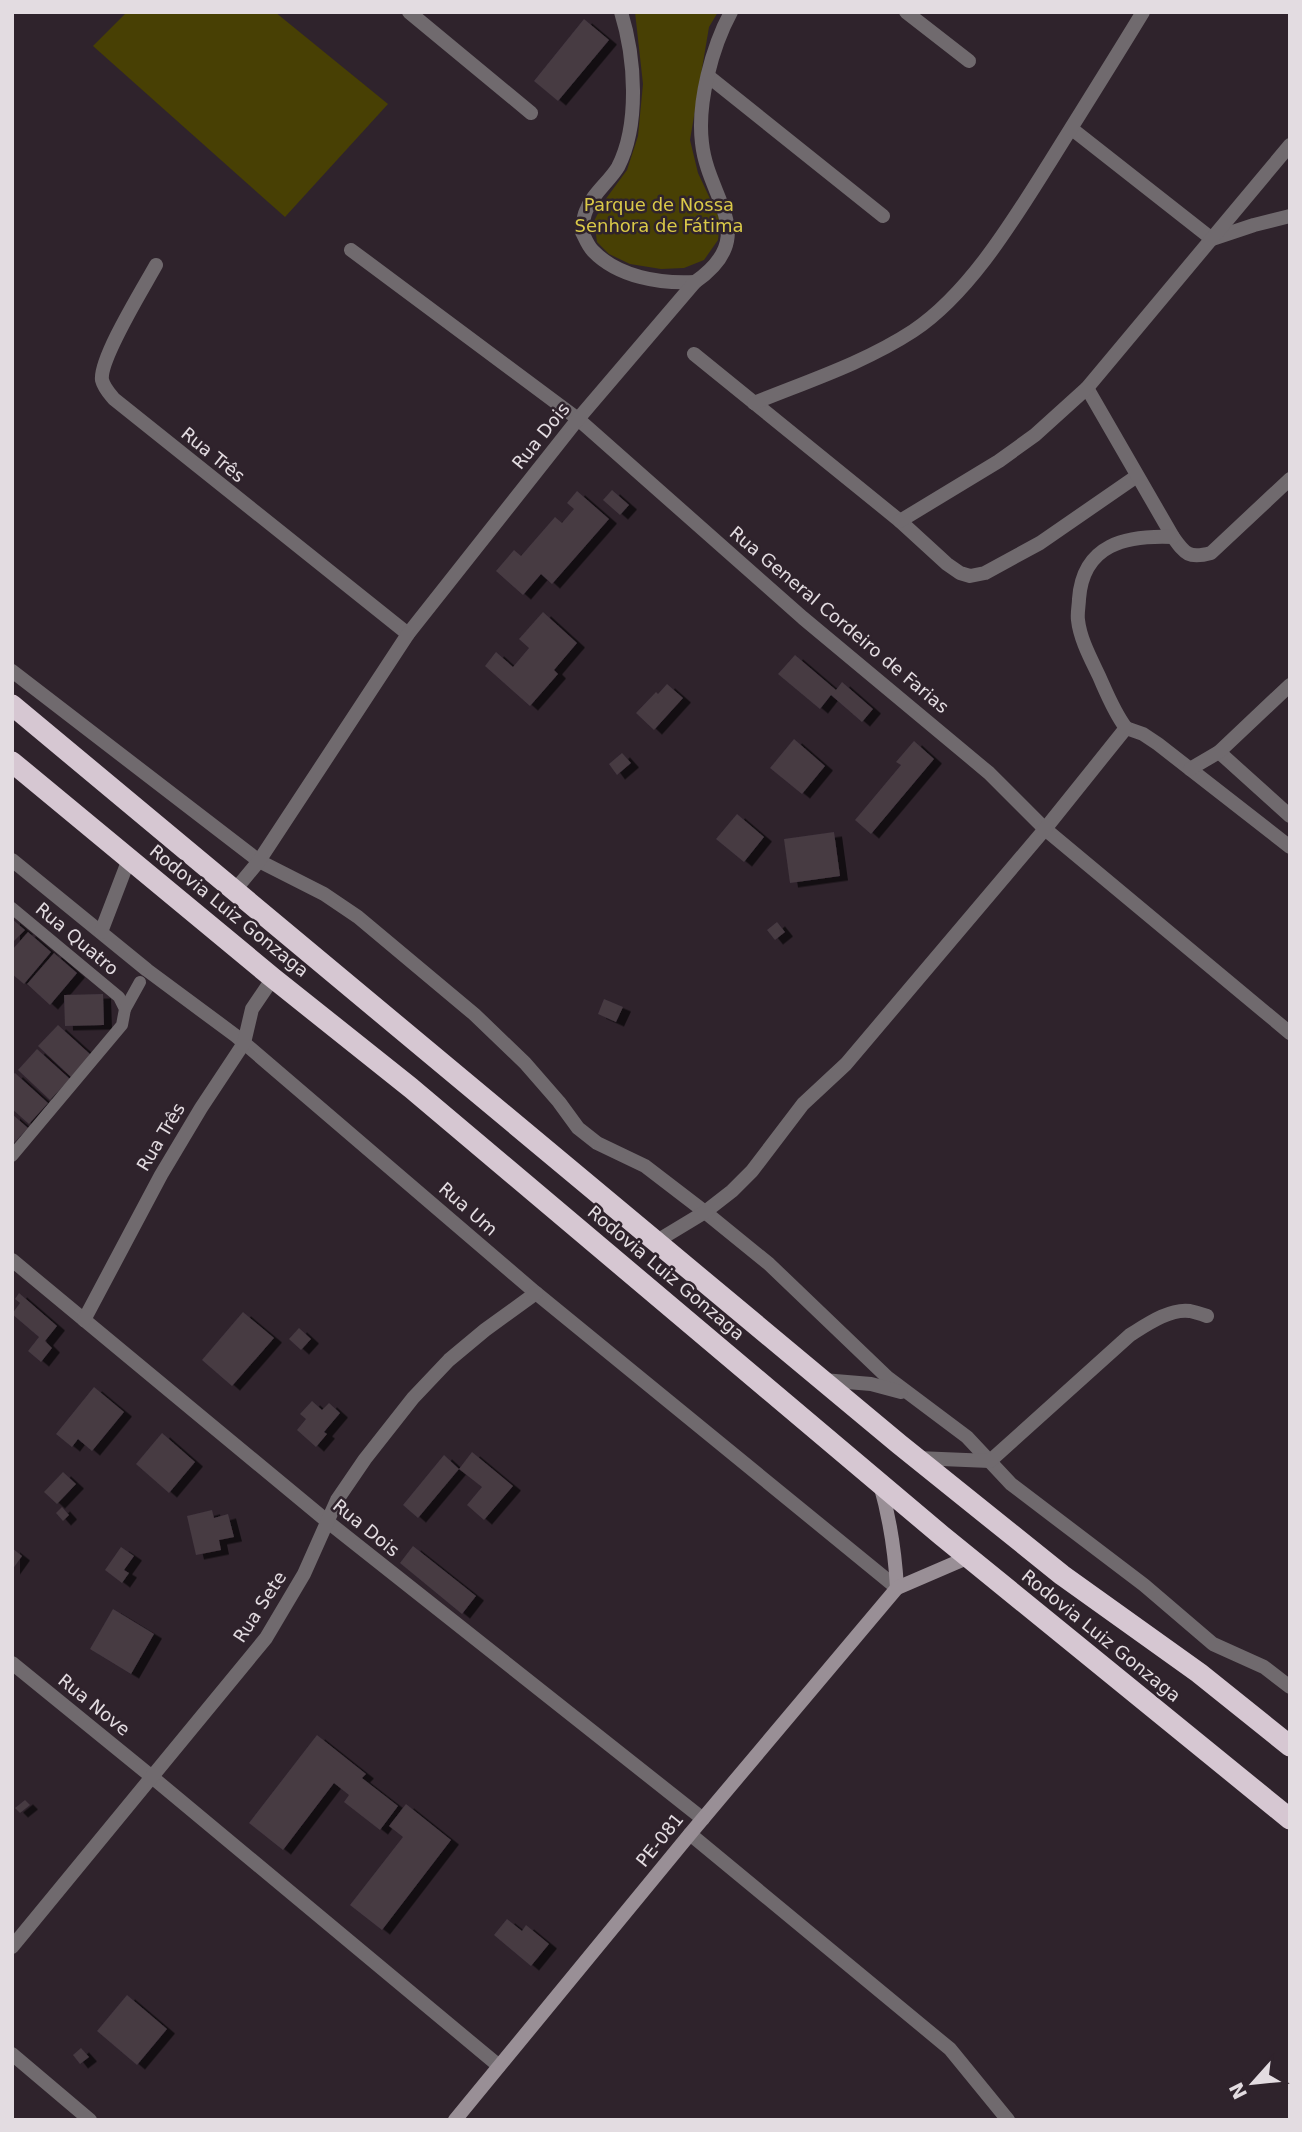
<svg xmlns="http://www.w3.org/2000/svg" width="1302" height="2132" font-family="'DejaVu Sans',sans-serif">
	<defs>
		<filter id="shadow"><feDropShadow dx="8" dy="4.5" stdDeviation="0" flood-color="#0009"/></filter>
	</defs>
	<rect width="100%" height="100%" fill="#2f232c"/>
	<g fill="#484004">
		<path d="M127 12H275L388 104 285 217 93 46Z"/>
		<path d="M635 12H718L709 27 690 140 698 173 720 220 718 240 704 260 684 268 661 269 630 264 609 254 597 242 594 221 605 200 627 170 638 136 643 84Z"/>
	</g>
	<g fill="#463a43" filter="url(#shadow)">
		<path d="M584 19 609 40 558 101 534 81Z"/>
		<path d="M612 490 629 505 620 515 603 500Z"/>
		<path d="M577 491 609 519 552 584 541 574 523 595 496 571 514 550 521 556 555 517 562 523 574 509 567 503Z"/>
		<path d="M543 612 577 643 554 670 558 674 530 706 485 666 496 652 513 667 529 648 519 639Z"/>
		<path d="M795 655 836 690 842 682 873 709 862 722 831 695 820 709 778 674Z"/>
		<path d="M667 684 683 698 654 730 636 713 656 692 658 694Z"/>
		<path d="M794 739 825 766 802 794 770 768Z"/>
		<path d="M914 741 934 759 871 834 855 820 901 765 896 762Z"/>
		<path d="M622 753 631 763 617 775 609 764Z"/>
		<path d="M737 814 764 837 744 862 716 839Z"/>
		<path d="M834 832 840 876 790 883 784 839Z"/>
		<path d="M12 919 25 930 12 943Z"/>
		<path d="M777 922 785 932 775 940 767 930Z"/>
		<path d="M28 932 51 952 24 984 12 974V950Z"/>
		<path d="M54 953 77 973 50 1005 27 984Z"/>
		<path d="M103 994 104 1025 65 1026 64 995Z"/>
		<path d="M604 999 623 1007 616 1022 598 1014Z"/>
		<path d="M58 1025 91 1055 71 1077 38 1046Z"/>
		<path d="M37 1049 70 1079 50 1100 18 1070Z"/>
		<path d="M15 1073 48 1103 29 1124 12 1109V1075Z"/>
		<path d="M12 1114 28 1128 12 1145Z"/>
		<path d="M19 1293 57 1326 45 1341 52 1348 41 1362 28 1351 39 1337 12 1314 20 1303 15 1299Z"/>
		<path d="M243 1312 274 1338 232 1386 202 1360Z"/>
		<path d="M299 1328 311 1339 301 1350 289 1339Z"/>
		<path d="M94 1387 124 1412 92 1451 78 1439 72 1447 56 1434Z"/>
		<path d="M312 1401 322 1410 329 1403 340 1413 324 1432 327 1434 316 1447 297 1430 306 1419 300 1414Z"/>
		<path d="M162 1433 195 1462 169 1493 136 1464Z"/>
		<path d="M472 1452 513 1486 484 1520 467 1505 482 1487 459 1469Z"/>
		<path d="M444 1455 459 1469 418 1518 403 1505Z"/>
		<path d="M63 1472 76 1484 57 1504 44 1492Z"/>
		<path d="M62 1507 69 1515 63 1521 56 1513Z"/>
		<path d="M212 1510 214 1518 228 1514 234 1537 219 1540 221 1550 196 1555 187 1516Z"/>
		<path d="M413 1546 476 1596 462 1614 400 1563Z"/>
		<path d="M121 1547 134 1556 124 1570 129 1573 122 1583 105 1570Z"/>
		<path d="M12 1548 22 1556 12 1570Z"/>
		<path d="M113 1609 154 1634 131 1674 90 1649Z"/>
		<path d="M317 1735 366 1774 362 1778 398 1806 380 1830 344 1802 349 1795 334 1783 283 1850 249 1823Z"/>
		<path d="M25 1800 30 1805 20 1813 15 1808Z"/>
		<path d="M406 1804 451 1840 382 1930 350 1905 403 1837 389 1826Z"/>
		<path d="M507 1919 522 1931 526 1925 549 1944 531 1966 494 1935Z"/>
		<path d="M127 1995 167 2029 137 2065 97 2031Z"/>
		<path d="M81 2048 89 2057 80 2064 73 2055Z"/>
	</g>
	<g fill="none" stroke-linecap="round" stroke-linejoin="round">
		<g stroke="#706a6e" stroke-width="12">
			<path d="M12 908 119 997 125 1009 122 1025 12 1156"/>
			<path d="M125 1009 140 982"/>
		</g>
		<g stroke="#706a6e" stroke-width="14">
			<path d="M409 12 531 113"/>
			<path d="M621 12C635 57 640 124 618 167 609 182 592 194 586 211 583 217 583 225 582 232 585 238 588 246 593 251 618 277 660 284 695 282"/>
			<path d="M906 12 969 61"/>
			<path d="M708 76 883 216"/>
			<path d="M1072 129 1212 239 1254 225 1290 216"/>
			<path d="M351 250 578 419 803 618 989 773 1045 829 1290 1033"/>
			<path d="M156 265C144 287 99 359 102 380 104 388 109 393 114 399L408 634"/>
			<path d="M694 354 900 521 947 564 960 573 970 576 985 573 1040 543 1137 476"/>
			<path d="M1087 388 1173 537C1185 554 1189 559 1211 553L1290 479"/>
			<path d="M754 403C808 381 864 363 913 331 970 293 1014 219 1050 162 1081 112 1112 63 1143 12"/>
			<path d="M900 521 999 461 1035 435 1087 388 1290 145"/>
			<path d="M12 671 259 861 324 894 358 917 474 1014 525 1063 559 1102 578 1128 597 1143 645 1166 705 1212 769 1264 887 1377 967 1437 1011 1484 1144 1585 1213 1644 1264 1667 1290 1687"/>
			<path d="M1126 728 1143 734 1158 744 1290 847"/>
			<path d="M1219 752 1290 816"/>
			<path d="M1190 769 1219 752 1290 685"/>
			<path d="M12 860 147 970 236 1036 536 1293 897 1588"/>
			<path d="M235 890 259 861 408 634 578 419 695 282C761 236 708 200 702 143 697 103 712 47 731 12"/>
			<path d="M101 932 129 859"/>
			<path d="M657 1241 705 1212 732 1191 752 1171 803 1104 846 1064 1045 829 1126 728C1114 712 1107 694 1099 676 1091 659 1080 639 1078 620 1077 613 1079 605 1079 599 1083 544 1126 535 1173 537"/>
			<path d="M12 1260 328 1522 703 1819"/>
			<path d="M84 1320 161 1175 201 1108 244 1043 252 1009 273 978"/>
			<path d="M823 1380 871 1384 901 1392"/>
			<path d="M917 1458 990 1461 1130 1335C1146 1325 1170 1308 1190 1311 1195 1312 1201 1314 1207 1316"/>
			<path d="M12 1663 152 1777 499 2066"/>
			<path d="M690 1834 950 2049 1008 2120"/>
			<path d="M12 1947 266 1638 304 1574 337 1500 365 1459 413 1398 449 1360 485 1330 536 1293"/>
			<path d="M12 2054 90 2120"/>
		</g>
		<g stroke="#998f96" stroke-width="14">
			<path d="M880 1484C890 1519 895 1552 897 1588"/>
			<path d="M455 2120 690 1834 897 1588 969 1557"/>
		</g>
		<g stroke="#d6c7d2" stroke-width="21">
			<path d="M12 705 899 1444 1062 1575 1199 1673 1290 1746"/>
			<path d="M12 762 273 978 411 1088 941 1535 1290 1819"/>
		</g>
	</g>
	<g text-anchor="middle" stroke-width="5" stroke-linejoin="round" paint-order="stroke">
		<g font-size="18" fill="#dac948" stroke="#2f232c">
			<text x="659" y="211">Parque de Nossa<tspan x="659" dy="21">Senhora de Fátima</tspan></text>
		</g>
		<g font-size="18" fill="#e3dce1" stroke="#2f232c">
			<text transform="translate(541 436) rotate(-51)" y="6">Rua Dois</text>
			<text transform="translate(213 455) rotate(39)" y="6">Rua Três</text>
			<text transform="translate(839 620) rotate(40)" y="6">Rua General Cordeiro de Farias</text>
			<text transform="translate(229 911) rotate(39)" y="6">Rodovia Luiz Gonzaga</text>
			<text transform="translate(77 939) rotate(40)" y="6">Rua Quatro</text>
			<text transform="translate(161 1137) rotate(-59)" y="6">Rua Três</text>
			<text transform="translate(468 1209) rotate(41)" y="6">Rua Um</text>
			<text transform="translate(666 1273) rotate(40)" y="6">Rodovia Luiz Gonzaga</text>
			<text transform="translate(366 1528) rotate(39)" y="6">Rua Dois</text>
			<text transform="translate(260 1607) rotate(-57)" y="6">Rua Sete</text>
			<text transform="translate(1101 1636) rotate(39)" y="6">Rodovia Luiz Gonzaga</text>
			<text transform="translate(94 1705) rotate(39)" y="6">Rua Nove</text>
			<text transform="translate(660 1840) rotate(-51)" y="6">PE-081</text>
		</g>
	</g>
	<rect width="1302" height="2132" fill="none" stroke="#e3dce1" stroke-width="28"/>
	<g transform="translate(1253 2083) rotate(243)" stroke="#2f232c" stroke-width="5" paint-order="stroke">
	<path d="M0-5L12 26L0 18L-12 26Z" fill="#e3dce1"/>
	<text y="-10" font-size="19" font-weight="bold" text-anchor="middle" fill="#e3dce1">N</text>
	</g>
</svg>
